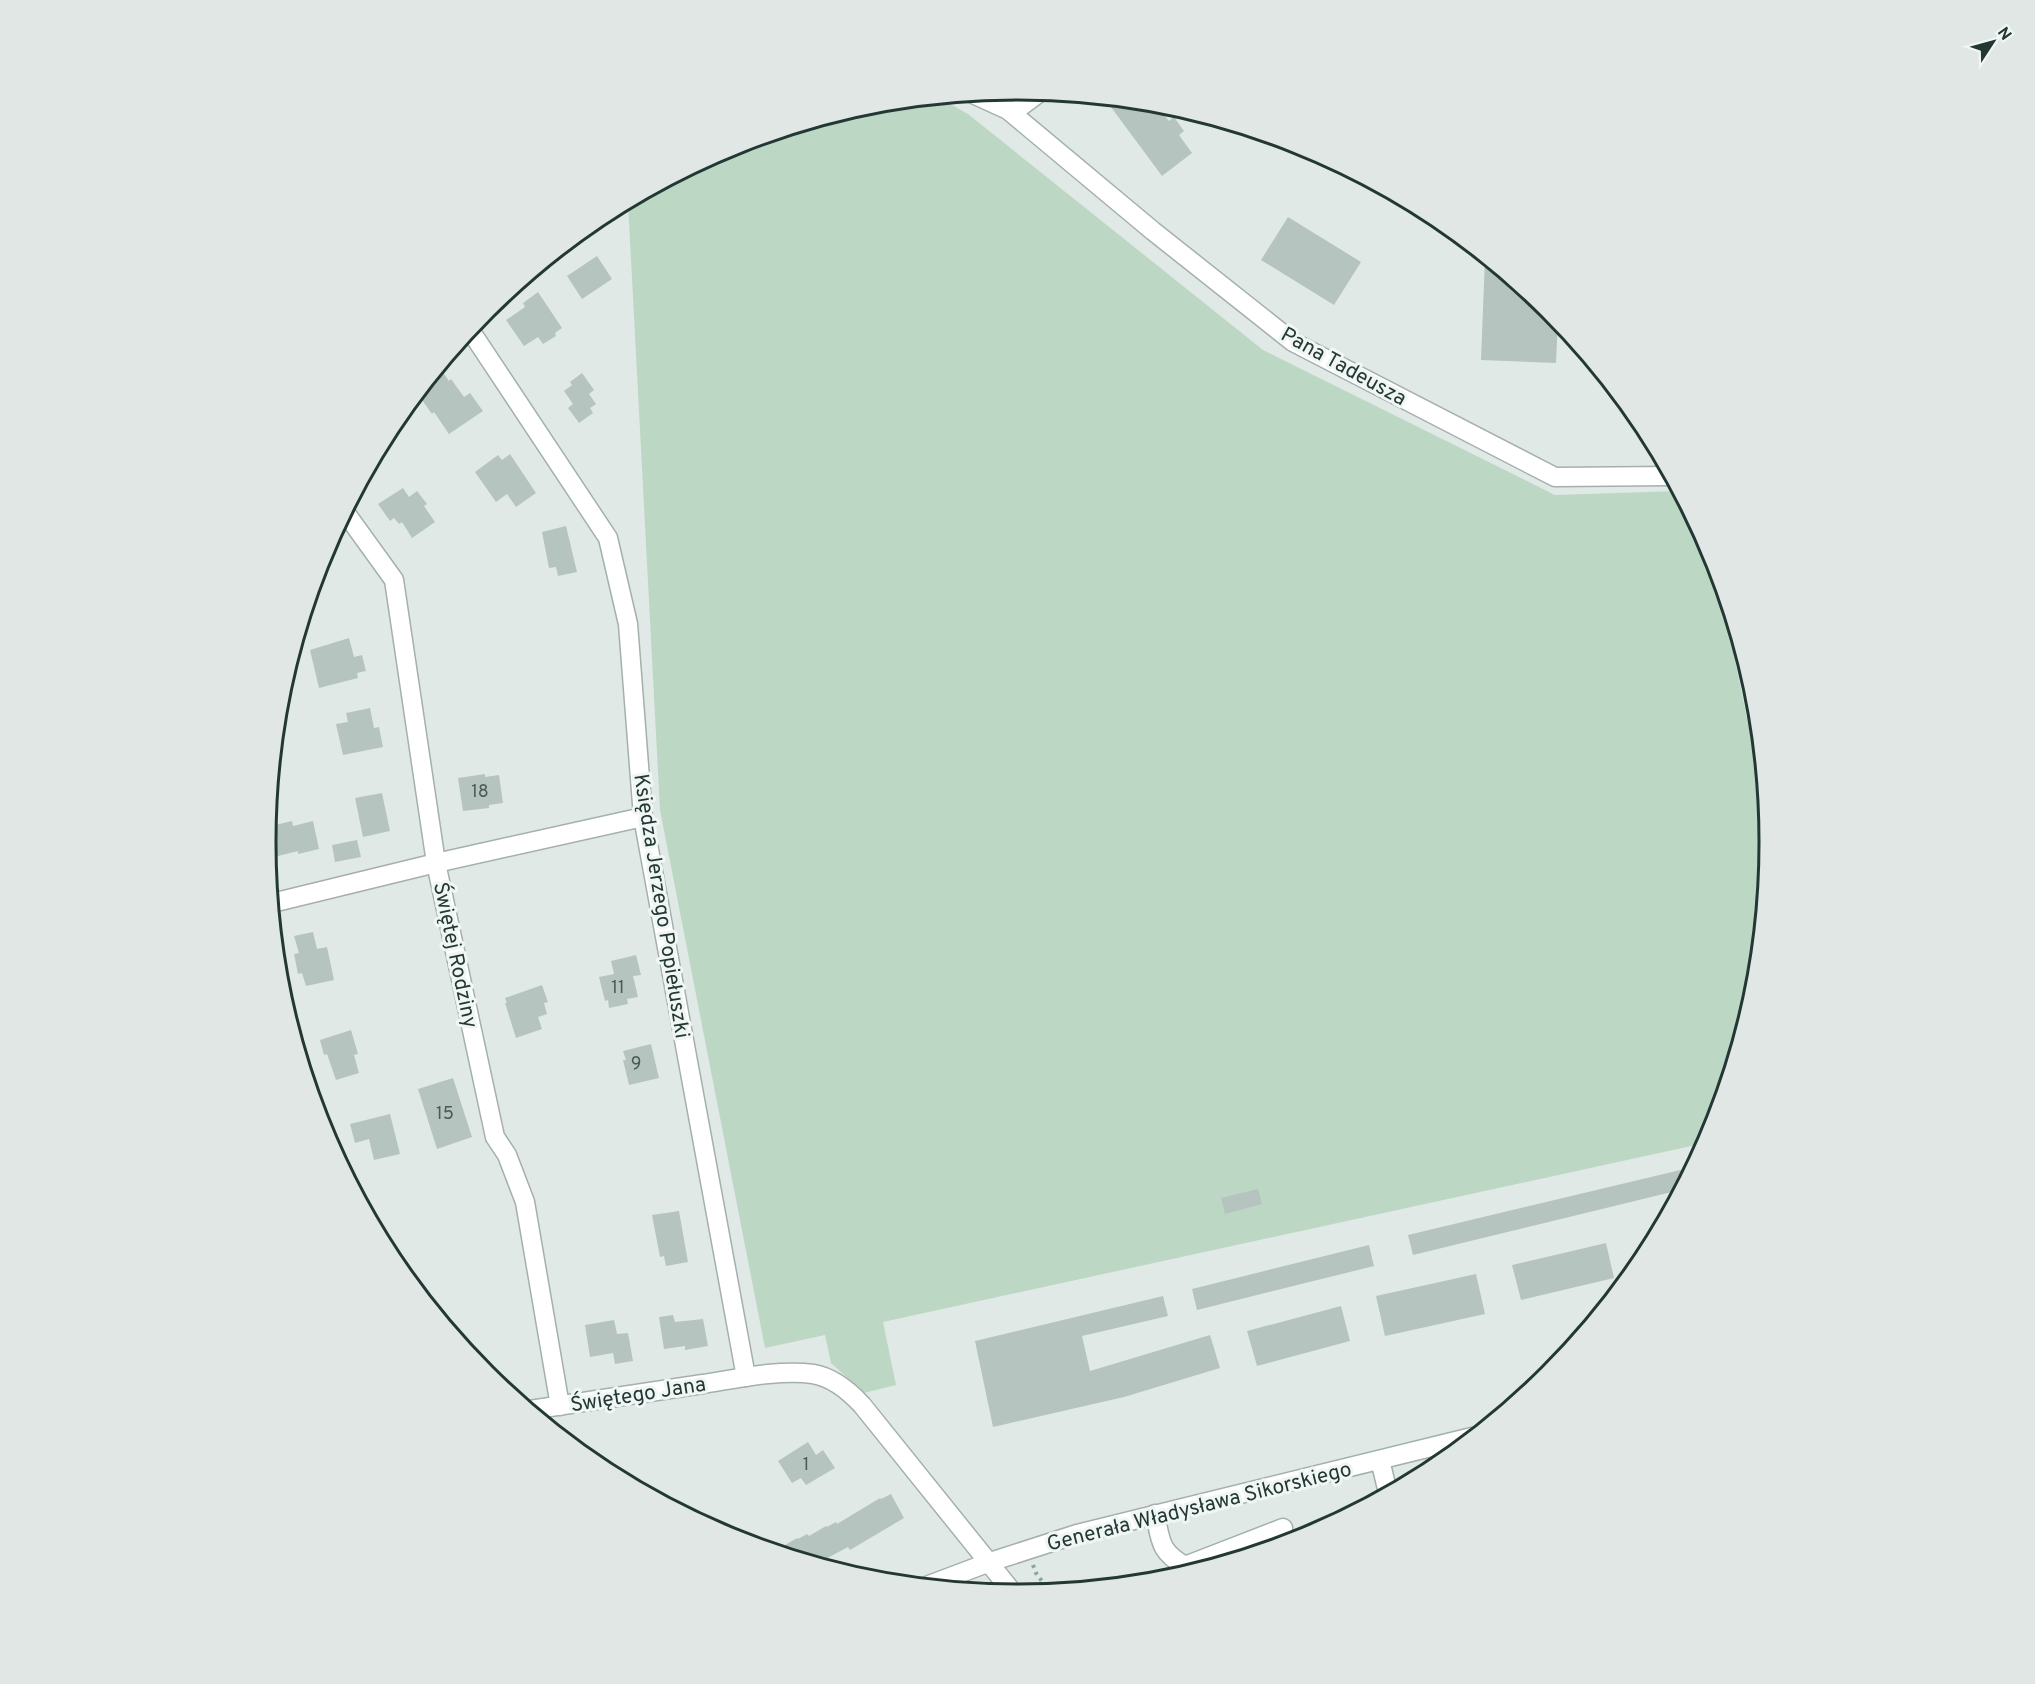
<svg xmlns="http://www.w3.org/2000/svg" width="2035" height="1684" font-family="Overpass,sans-serif">
	<rect width="100%" height="100%" fill="#e0e9e6"/>
	<path fill="#bcd8c5" d="M939 98 968 114 1263 350 1555 495 1679 491 1713 555 1766 809 1769 842 1755 989 1712 1130 1705 1143 883 1322 896 1385 864 1393 831 1363 825 1335 765 1348 660 810 628 202 657 186 703 167 730 147 871 104Z"/>
	<g fill="#b6c4bf">
		<path d="M1105 99 1155 104 1169 121 1174 117 1184 131 1179 135 1192 153 1162 176Z"/>
		<path d="M1288 217 1361 262 1334 305 1261 260Z"/>
		<path d="M597 256 612 279 582 299 567 276Z"/>
		<path d="M1485 258 1549 310 1558 320 1556 363 1481 360Z"/>
		<path d="M538 292 562 328 555 333 556 336 543 344 538 337 524 346 506 320 525 307 523 303Z"/>
		<path d="M442 371 449 381 451 379 464 397 470 393 483 411 449 434 434 412 432 414 422 400 424 398 419 391 427 382Z"/>
		<path d="M582 373 594 390 589 394 596 404 590 408 593 413 579 423 568 408 573 404 564 391 572 385 570 382Z"/>
		<path d="M510 454 536 493 516 507 507 494 496 502 475 472 498 455 502 460Z"/>
		<path d="M403 488 409 497 417 491 427 504 424 506 435 522 412 538 402 522 399 524 394 518 390 521 378 504Z"/>
		<path d="M566 526 577 572 558 576 556 567 549 568 542 532Z"/>
		<path d="M349 638 354 657 362 655 366 671 357 673 358 678 319 688 310 650Z"/>
		<path d="M370 708 374 728 379 727 383 747 343 755 336 724 348 722 346 713Z"/>
		<path d="M485 774V777L499 775 503 803 489 805V808L463 811 458 778Z"/>
		<path d="M382 793 390 831 363 837 355 798Z"/>
		<path d="M292 821 293 826 313 821 319 849 298 854V851L270 858 266 840 267 827Z"/>
		<path d="M357 840 361 857 335 862 332 845Z"/>
		<path d="M313 932 317 949 327 947 334 980 306 986 302 973 298 974 294 954 299 953 294 936Z"/>
		<path d="M636 955 641 975 633 976 638 997 627 999 628 1004 609 1008 608 1000 605 1001 599 977 614 974 611 961Z"/>
		<path d="M542 985 548 1002 544 1003 547 1014 538 1017 542 1029 516 1038 505 1003H507L505 998Z"/>
		<path d="M351 1030 358 1054 354 1055 359 1073 336 1080 327 1054 324 1055 320 1040Z"/>
		<path d="M651 1044 659 1078 629 1085 623 1060H626L623 1051Z"/>
		<path d="M453 1078 472 1137 437 1149 418 1089Z"/>
		<path d="M390 1114 400 1154 374 1160 369 1139 355 1143 350 1124Z"/>
		<path d="M1693 1167 1680 1190 1413 1255 1408 1235Z"/>
		<path d="M1258 1189 1262 1204 1225 1214 1221 1198Z"/>
		<path d="M679 1211 688 1262 666 1266 664 1256 660 1257 652 1215Z"/>
		<path d="M1606 1243 1614 1278 1521 1300 1512 1265Z"/>
		<path d="M1369 1245 1374 1266 1197 1310 1192 1289Z"/>
		<path d="M1476 1274 1485 1314 1385 1336 1376 1296Z"/>
		<path d="M1163 1296 1168 1316 1082 1336 1090 1371 1210 1335 1220 1368 1124 1397 993 1427 975 1341Z"/>
		<path d="M1341 1306 1350 1341 1257 1366 1247 1331Z"/>
		<path d="M673 1315 675 1322 703 1319 708 1346 685 1350V1346L664 1349 659 1317Z"/>
		<path d="M614 1320 617 1334 628 1333 633 1361 615 1364 613 1353 590 1357 585 1325Z"/>
		<path d="M808 1442 816 1455 823 1450 835 1468 806 1485 801 1478 792 1483 778 1461Z"/>
		<path d="M891 1494 904 1518 850 1550 848 1547 818 1563 775 1551 797 1538 798 1539 807 1534 809 1536 826 1526 827 1527 836 1522 837 1524 880 1498 881 1499Z"/>
	</g>
	<g fill="none" stroke-linecap="round" stroke-linejoin="round">
		<defs>
			<g id="minor">
				<path d="M973 94 1008 110 1153 231 1293 342 1555 477 1671 476"/>
				<path d="M1012 113 1040 92"/>
				<path d="M470 330 608 538 628 624 643 817 746 1377"/>
				<path d="M345 512 394 580 436 863 495 1137 507 1155 525 1202 560 1406"/>
				<path d="M272 903 436 863 643 817"/>
				<path d="M530 1410C588 1401 645 1393 703 1384 735 1379 780 1369 813 1374 832 1377 849 1391 862 1405L1014 1594"/>
				<path d="M1380 1460 1388 1493"/>
				<path d="M1155 1514C1161 1541 1159 1551 1185 1566L1283 1528"/>
				<path d="M929 1585 990 1562 1077 1534 1472 1437"/>
			</g>
		</defs>
		<use href="#minor" stroke="#a4b0ad" stroke-width="21"/>
		<g stroke="#84a9a0" stroke-width="4" stroke-dasharray="3 4.5" stroke-linecap="butt">
			<path d="M1033 1565 1036 1573 1049 1591"/>
			<path d="M1161 1570V1580"/>
		</g>
		<use href="#minor" stroke="#fff" stroke-width="18"/>
	</g>
	<g text-anchor="middle" stroke-width="6" stroke-linejoin="round" paint-order="stroke">
		<g font-size="18" fill="#485b57">
			<text x="480" y="797">18</text>
			<text x="618" y="993">11</text>
			<text x="636" y="1069">9</text>
			<text x="445" y="1119">15</text>
			<text x="806" y="1470">1</text>
		</g>
		<g font-size="21" fill="#233834" stroke="#f0f6f4">
			<text transform="translate(1344 366) rotate(29)" y="7">Pana Tadeusza</text>
			<text transform="translate(662 906) rotate(81)" y="7">Księdza Jerzego Popiełuszki</text>
			<text transform="translate(456 955) rotate(78)" y="7">Świętej Rodziny</text>
			<text transform="translate(638 1394) rotate(-9)" y="7">Świętego Jana</text>
			<text transform="translate(1199 1506) rotate(-14)" y="7">Generała Władysława Sikorskiego</text>
		</g>
	</g>
	<path d="M0 0H2035V1684H0ZM1017 100H1018A741 741 0 0 1 1759 841V843A741 741 0 0 1 1018 1584H1017A741 741 0 0 1 276 843V841A741 741 0 0 1 1017 100Z" fill="#e0e7e5" fill-rule="evenodd"/>
	<path fill="none" stroke="#233834" stroke-width="3" d="M1017 100H1018A741 741 0 0 1 1759 841V843A741 741 0 0 1 1018 1584H1017A741 741 0 0 1 276 843V841A741 741 0 0 1 1017 100Z"/>
	<g transform="translate(1993 42) rotate(54)" stroke="#f0f6f4" stroke-width="4.5" paint-order="stroke">
	<path d="M0-4.5L10 22L0 15L-10 22Z" fill="#233834"/>
	<text y="-9" font-size="16" font-weight="bold" text-anchor="middle" fill="#233834">N</text>
	</g>
</svg>
